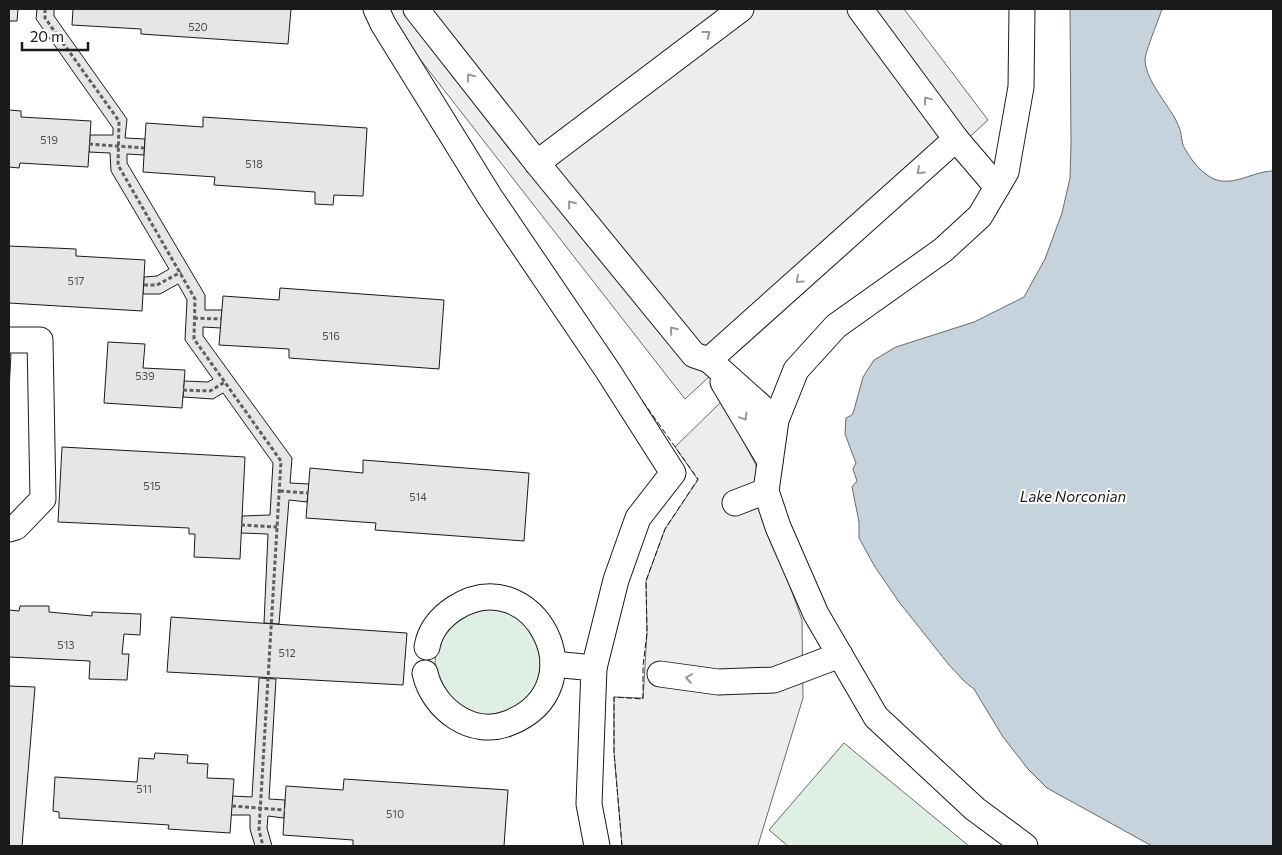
<svg xmlns="http://www.w3.org/2000/svg" width="1282" height="855" font-family="Commissioner,sans-serif">
	<rect width="100%" height="100%" fill="#fff"/>
	<g fill="#e0efe3" stroke="#6a6a6a">
		<circle cx="488" cy="662" r="53"/>
		<path d="M844 743 969 846H788L769 830Z"/>
	</g>
	<g fill="#ededed" stroke="#6a6a6a">
		<path d="M385 9H904L988 120 685 399 391 22Z"/>
		<path d="M722 401 756 465 761 505 802 620 803 698 758 845 760 846H622L614 752V697L643 698 647 633 646 581 665 529 698 480 675 447Z"/>
	</g>
	<path fill="#c6d2dc" stroke="#6a6a6a" d="M1070 9H1162C1159 19 1145 52 1145 60 1146 83 1171 106 1179 127 1182 134 1181 143 1185 149 1192 161 1201 173 1214 179 1233 187 1254 171 1273 171V846H1152L1047 788 1028 769 1003 737 974 689 965 682 949 665 899 602 875 567 859 538V522L852 487 857 481 853 469 856 463 845 434 846 418 852 415 854 410 863 377 874 360 896 347 974 322 1024 297 1045 259 1062 213 1070 178 1071 143Z"/>
	<g fill="#e6e6e6" stroke="#1a1a1a">
		<path d="M9 9H18L17 21H9Z"/>
		<path d="M37 9H54V16L127 119 125 138 145 139 144 155 127 154V163L205 295V310H222L221 328 203 327V336L292 458 290 483 309 484 307 502 289 500 279 624 264 623 268 534 241 533 242 516 270 515 273 463 223 393 213 399 183 397 184 381 208 382 213 379 185 340 187 300 178 284 160 294H143L144 277 157 276 169 269 111 171 110 153 89 152 90 135H113V128L36 19Z"/>
		<path d="M73 9H291L288 44 141 34V29L72 25Z"/>
		<path d="M9 110 21 111V117L91 121 88 167 20 163 19 168 9 167Z"/>
		<path d="M203 117 367 128 363 196 334 195 333 205 315 204V192L214 185 215 177 143 172 146 123 203 127Z"/>
		<path d="M9 246 76 249V256L145 260 142 311 9 303Z"/>
		<path d="M280 288 444 300 439 369 289 358V349L219 345 223 296 279 300Z"/>
		<path d="M108 342 145 344 143 368 185 370 182 408 104 403Z"/>
		<path d="M9 354H11L9 390Z"/>
		<path d="M62 447 245 457 240 559 194 557 195 534H189V528L58 522Z"/>
		<path d="M363 460 529 473 524 541 375 530 376 523 306 518 310 468 363 473Z"/>
		<path d="M20 606H49V612L92 616V612L141 614 140 635 124 634 122 654H129L127 680 89 679 90 661 9 657V610L19 611Z"/>
		<path d="M171 617 407 633 403 685 167 672Z"/>
		<path d="M259 678 276 679 269 799 285 800 284 818 268 816 267 828 272 846H255L250 829V815H231L232 796 252 797Z"/>
		<path d="M9 686 35 687 22 846H9Z"/>
		<path d="M155 753 188 755 187 763 208 764 207 778 234 779 230 833 168 829 169 825 59 818V812L53 811 55 777 137 782 139 758 154 759Z"/>
		<path d="M344 779 508 790 504 846H353V840L283 835 286 786 343 790Z"/>
	</g>
	<g fill="none" stroke-linecap="round" stroke-linejoin="round">
		<defs>
			<g id="minor">
				<path d="M376 9 383 24 490 197 608 371 673 473 638 518 616 580 594 668"/>
				<path d="M416 9 537 163 694 355 709 360 776 420"/>
				<path d="M860 9 956 139 997 187"/>
				<path d="M1022 9 1021 87 1006 172 980 216 943 250 836 326 796 370 776 420 766 491 778 527 816 614 876 717 975 809 1025 846"/>
				<path d="M537 163 741 9"/>
				<path d="M9 340H40L43 499 16 527 9 529"/>
				<path d="M709 360 956 139"/>
				<path d="M723 382 770 461"/>
				<path d="M735 503 766 491"/>
				<path d="M553 664 594 668 589 804 597 846"/>
				<path d="M425 673C433 709 472 738 509 723 600 687 533 559 455 608 441 617 430 630 427 647"/>
				<path d="M660 674 718 682 774 680 840 655"/>
			</g>
		</defs>
		<use href="#minor" stroke="#1a1a1a" stroke-width="27"/>
		<g stroke="#5f5f5f" stroke-width="3" stroke-dasharray="4 2.5" stroke-linecap="butt">
			<path d="M45 9V18L119 121 118 165 195 299 194 339 281 461 259 830 263 846"/>
			<path d="M89 144 144 148"/>
			<path d="M144 285H157L181 272"/>
			<path d="M194 318 221 319"/>
			<path d="M183 390 210 391 225 382"/>
			<path d="M280 491 308 493"/>
			<path d="M241 525 277 527"/>
			<path d="M232 806 285 810"/>
		</g>
		<use href="#minor" stroke="#fff" stroke-width="25"/>
		<path stroke="#1a1a1a" stroke-width="1" stroke-dasharray="6 2.5" stroke-linecap="butt" d="M622 846 614 752V697L643 699V666L647 633 646 581 665 529 698 479 641 399"/>
	</g>
	<defs><path id="oneway-chevron" d="M-2-3.5L2.5 0L-2 3.5" fill="none" stroke-width="1.6" stroke-linecap="round" stroke-linejoin="round" transform="scale(1.25)"/></defs>
	<g stroke="#989898">
		<use href="#oneway-chevron" transform="translate(707 34) rotate(-37)"/>
		<use href="#oneway-chevron" transform="translate(470 77) rotate(-128)"/>
		<use href="#oneway-chevron" transform="translate(927 100) rotate(-127)"/>
		<use href="#oneway-chevron" transform="translate(920 171) rotate(138)"/>
		<use href="#oneway-chevron" transform="translate(571 204) rotate(-129)"/>
		<use href="#oneway-chevron" transform="translate(799 280) rotate(138)"/>
		<use href="#oneway-chevron" transform="translate(673 330) rotate(-129)"/>
		<use href="#oneway-chevron" transform="translate(744 417) rotate(59)"/>
		<use href="#oneway-chevron" transform="translate(689 678) rotate(-172)"/>
	</g>
	<g text-anchor="middle" stroke-width="4" stroke-linejoin="round" paint-order="stroke">
		<g font-size="11" fill="#4d4d4d">
			<text x="198" y="31">520</text>
			<text x="49" y="144">519</text>
			<text x="254" y="168">518</text>
			<text x="76" y="285">517</text>
			<text x="331" y="340">516</text>
			<text x="145" y="380">539</text>
			<text x="152" y="490">515</text>
			<text x="418" y="501">514</text>
			<text x="66" y="649">513</text>
			<text x="287" y="657">512</text>
			<text x="144" y="793">511</text>
			<text x="395" y="818">510</text>
		</g>
		<g font-size="15" font-style="italic" fill="#1a1a1a" stroke="#fff">
			<text x="1073" y="502">Lake Norconian</text>
		</g>
	</g>
	<rect width="1282" height="855" fill="none" stroke="#1a1a1a" stroke-width="20"/>
	<path d="M22 42v8h66v-8" fill="none" stroke="#1a1a1a" stroke-width="2.5"/>
	<text x="30" y="42" font-size="15" fill="#1a1a1a" stroke="#ffffff" stroke-width="4" paint-order="stroke">20 m</text>
</svg>
